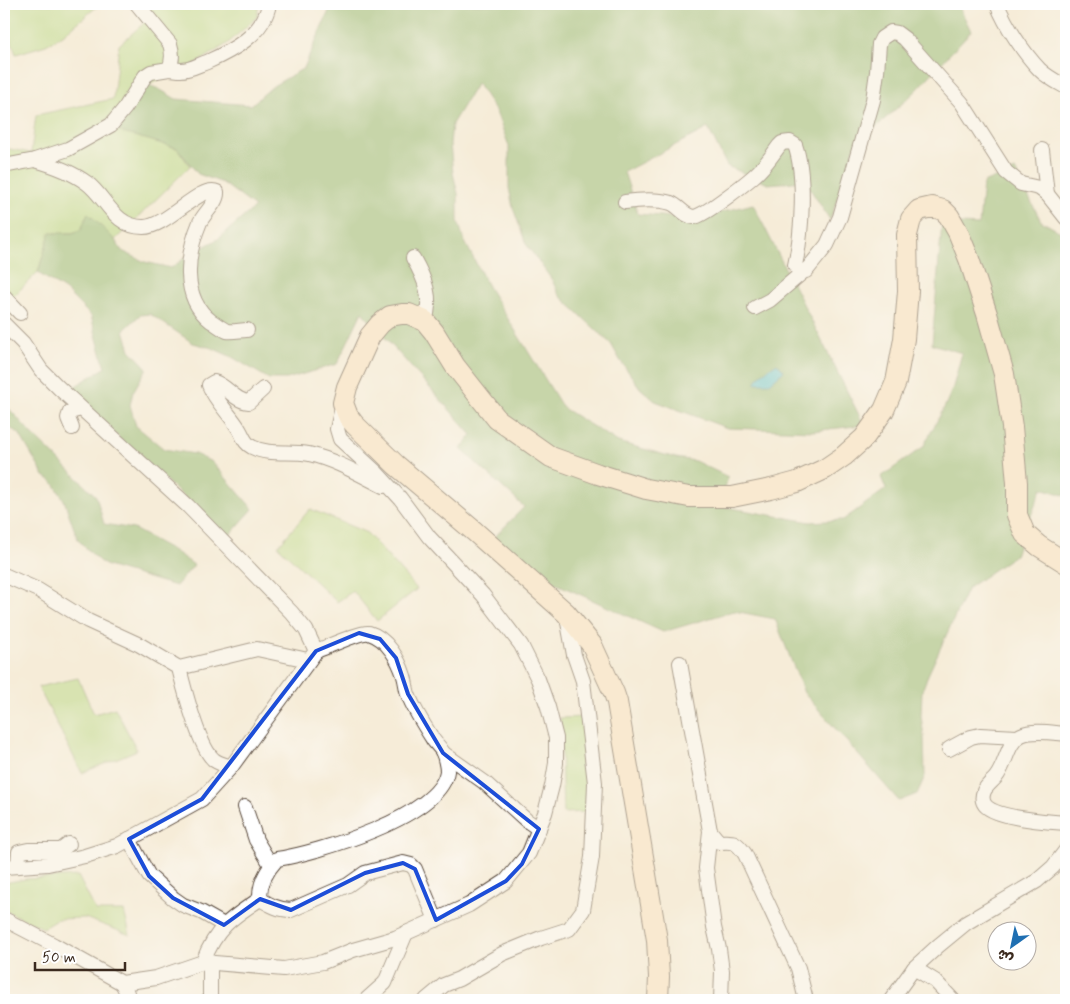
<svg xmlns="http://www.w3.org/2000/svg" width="1070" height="1004" font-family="Mynerve,'Playpen Sans Arabic',sans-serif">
	<rect width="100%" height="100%" fill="#fff"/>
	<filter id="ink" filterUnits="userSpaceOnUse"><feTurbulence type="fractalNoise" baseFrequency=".02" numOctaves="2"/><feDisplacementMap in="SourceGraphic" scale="10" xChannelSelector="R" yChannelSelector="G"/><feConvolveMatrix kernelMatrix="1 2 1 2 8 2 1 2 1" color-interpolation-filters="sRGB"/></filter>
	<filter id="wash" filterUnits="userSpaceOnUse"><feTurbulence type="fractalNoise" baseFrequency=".0096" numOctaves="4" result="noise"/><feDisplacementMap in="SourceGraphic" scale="20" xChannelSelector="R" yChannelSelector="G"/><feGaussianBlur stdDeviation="1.12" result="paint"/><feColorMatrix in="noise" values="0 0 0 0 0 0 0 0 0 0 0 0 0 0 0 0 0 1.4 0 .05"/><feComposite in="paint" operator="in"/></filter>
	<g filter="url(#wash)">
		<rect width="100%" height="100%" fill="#f6ecd8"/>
		<g fill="#b3d881" stroke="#778150">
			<path d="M4 4H100L63 35 46 45 16 54 4 21Z"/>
			<path d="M132 4H259L257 17 227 44 189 68 148 85 117 130 177 148 190 166 115 240 88 213 81 230 72 233H50L38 272 12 298 4 295V148L31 153 36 115 113 99 119 45 144 23Z"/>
			<path d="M310 509 367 533 417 589 377 621 353 591 337 602 278 546Z"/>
			<path d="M78 678 94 714 115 708 137 750 82 773 38 687Z"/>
			<path d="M585 717 589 812 563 813 560 718Z"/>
			<path d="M78 876 96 911H124L130 935 85 918 58 919 43 928 4 910V883L26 879Z"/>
		</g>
		<g fill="#8eb86f" stroke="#647146">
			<path d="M332 4H958L971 31 916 91 855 146 830 220 805 181 768 184 727 166 708 128 624 172 638 214 694 219 753 204 864 425 813 431 727 428 655 401 640 388 620 360 611 344 559 295 552 280 526 244 513 208 509 188V146L496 112 477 83 452 124 450 144 453 173 458 194V221L464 240 489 288 563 408 618 442 676 458 695 461 728 477 720 506 810 522 843 520 886 489 881 477 923 447 945 406 953 387 962 353 932 344 942 223 979 225 983 183 1015 170 1041 221 1066 235V496L1042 488 1015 555 968 588 928 675 922 691 921 716 924 737 925 776 917 794 899 801 804 693 775 619 734 611 663 632 482 550 524 507 461 449 472 435 362 312 337 364 287 379H269L232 357 212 348 193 343 150 314 140 315 124 330 130 350 147 368 133 392 130 405 136 426 164 449 195 454 212 462 253 509 228 537 67 391 105 368 91 316 65 290 38 273 50 233H72L81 230 88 213 115 240 122 251 145 262 171 268 190 254 218 239 255 207 223 183 198 174 177 148 117 131 148 85 159 89 176 99 251 105 273 86 304 68Z"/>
			<path d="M4 403 31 433 96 496 104 524 134 529 174 551 194 565 176 586 107 566 99 561 78 540 64 500 53 482 44 476 19 433 4 425Z"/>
		</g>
		<path fill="#57c3d1" stroke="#497678" d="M777 363 784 371 770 383H755L761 374Z"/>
	</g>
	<g filter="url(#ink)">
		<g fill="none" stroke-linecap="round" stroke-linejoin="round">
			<defs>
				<g id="street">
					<path d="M997 4C1006 26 1023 52 1040 70 1047 77 1057 82 1066 87"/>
					<path d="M169 69C173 69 177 70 181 70 190 70 198 65 207 62 232 51 264 34 269 4"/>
					<path d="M1042 150 1047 194"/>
					<path d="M35 160C53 165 72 172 87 183 106 197 114 227 143 227 166 228 200 184 217 192 218 202 205 212 200 222 187 253 180 297 211 321 216 324 222 329 227 331 233 332 241 330 247 330"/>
					<path d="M4 166 35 160 68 149 111 125 125 108 145 76 151 72 169 69C173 60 173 53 170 44L137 4"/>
					<path d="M625 202C640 200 657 199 671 203 679 206 685 217 694 217 704 216 752 179 760 170 767 163 773 154 779 146L782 143 790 142 795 145C806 175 802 235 795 265L799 271H806L827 245 840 217 873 100 877 72 879 44 882 38 891 32 897 33 905 39 962 103 1006 172 1021 184 1039 188 1047 194 1066 218"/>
					<path d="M413 258C425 279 433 298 425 321"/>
					<path d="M4 296 20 313"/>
					<path d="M755 308 770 300 803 272"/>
					<path d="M4 324 23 343 41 370 59 388 188 506 292 613 306 630 316 651 231 767 202 799 117 846 85 856 48 864 4 867"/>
					<path d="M263 389 249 402C234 401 228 386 214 382L209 385C216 402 230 414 239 429 244 437 244 443 252 447 269 456 291 450 309 454 335 460 359 474 383 486L387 485"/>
					<path d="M72 428 68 418 70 412 81 409"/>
					<path d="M4 575 38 590 88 621 140 645 179 668 257 649 308 660"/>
					<path d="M680 663 710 831 706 868 714 927 719 949 722 971 721 1000"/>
					<path d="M179 668C184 688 199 746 213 759 217 763 225 765 231 767"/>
					<path d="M1066 734C1053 733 1033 729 1021 735 1007 742 1006 765 996 777 992 782 987 785 984 791 982 796 982 801 985 805 995 818 1050 822 1066 823"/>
					<path d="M949 749 971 737 980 735 1017 737"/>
					<path d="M443 753 484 782 526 820 539 829"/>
					<path d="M245 807 256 840 271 865"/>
					<path d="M710 831 719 842C734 841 736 841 745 854L798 968 806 1000"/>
					<path d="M129 839 149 876 173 898 183 905 201 912 224 925"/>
					<path d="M18 866 19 852 28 850H61L69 844"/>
					<path d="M260 899C259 884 267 870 277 859 316 853 441 817 447 771 447 767 445 757 443 753 441 748 437 745 434 741 425 727 414 710 408 694 406 688 406 682 404 676 399 660 387 638 369 633 362 631 327 647 316 651"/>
					<path d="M4 919 54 945 122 983 156 978 203 962 284 969 323 962 353 950 395 938 469 905 506 881 529 853 545 813 552 786 556 763V738L548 707 538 679 521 645 483 595 429 537 400 498 377 473 340 439 337 429 343 403"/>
					<path d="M203 962C216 928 231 918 260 899 270 905 279 910 291 910L348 885 365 873 403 863 411 865 415 869 436 920"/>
					<path d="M914 968 935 981 953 1000"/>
					<path d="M122 983 127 993 126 1000"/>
					<path d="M210 1000V963"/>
					<path d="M366 1000 385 983 406 933"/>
					<path d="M426 1000 444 985 459 979 502 954 541 938 569 929 583 910 592 857 595 783 583 681 574 655 567 617"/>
					<path d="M891 1000 914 968 938 946 966 923 1037 881 1053 867 1066 850"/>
				</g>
				<path id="secondary" d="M658 1000 659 977 657 940 617 702 614 693 592 645 566 613 474 531 396 465 354 424 348 416 343 403 347 387 370 336 380 324 390 316 402 314H409L425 321 434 332 455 366 497 419 551 457 598 474 646 489 689 497H732L771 489 797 482 825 469 844 456 864 438 884 410 896 382 904 339 908 291 907 235 911 219 919 210 932 207 943 210 949 216 958 232 969 259 987 314 1004 374 1012 427 1017 483V515L1025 534 1039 546 1066 563"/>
			</defs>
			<use href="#street" stroke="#57473a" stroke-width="16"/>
			<use href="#secondary" stroke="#57473a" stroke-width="22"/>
			<use href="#street" stroke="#fff" stroke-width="14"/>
			<use href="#secondary" stroke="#fde5c5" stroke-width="20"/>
		</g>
	</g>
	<path d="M0 0H1070V1004H0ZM359 633 380 639 396 658 408 694 443 753 539 829 522 864 506 881 436 920 415 869 403 863 365 873 291 910 260 899 224 925 173 898 149 876 129 839 202 799 316 651Z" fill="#f6ecd8" fill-opacity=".55" fill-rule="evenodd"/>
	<path fill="none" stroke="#1d4ed8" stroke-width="4" stroke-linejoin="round" d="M359 633 380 639 396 658 408 694 443 753 539 829 522 864 506 881 436 920 415 869 403 863 365 873 291 910 260 899 224 925 173 898 149 876 129 839 202 799 316 651Z"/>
	<rect width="1070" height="1004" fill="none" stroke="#fff" stroke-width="20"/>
	<g transform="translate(1012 946) rotate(213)"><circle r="24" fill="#ffffff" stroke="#b1aaa5"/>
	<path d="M0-4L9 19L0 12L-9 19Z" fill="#1f6fb2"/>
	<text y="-8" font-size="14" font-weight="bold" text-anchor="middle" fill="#3b2a1e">ش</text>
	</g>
	<path d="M35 962v8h90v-8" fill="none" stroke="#3b2a1e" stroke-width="2.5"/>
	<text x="42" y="962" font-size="15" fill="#3b2a1e" stroke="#ffffff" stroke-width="4" paint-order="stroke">50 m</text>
</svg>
